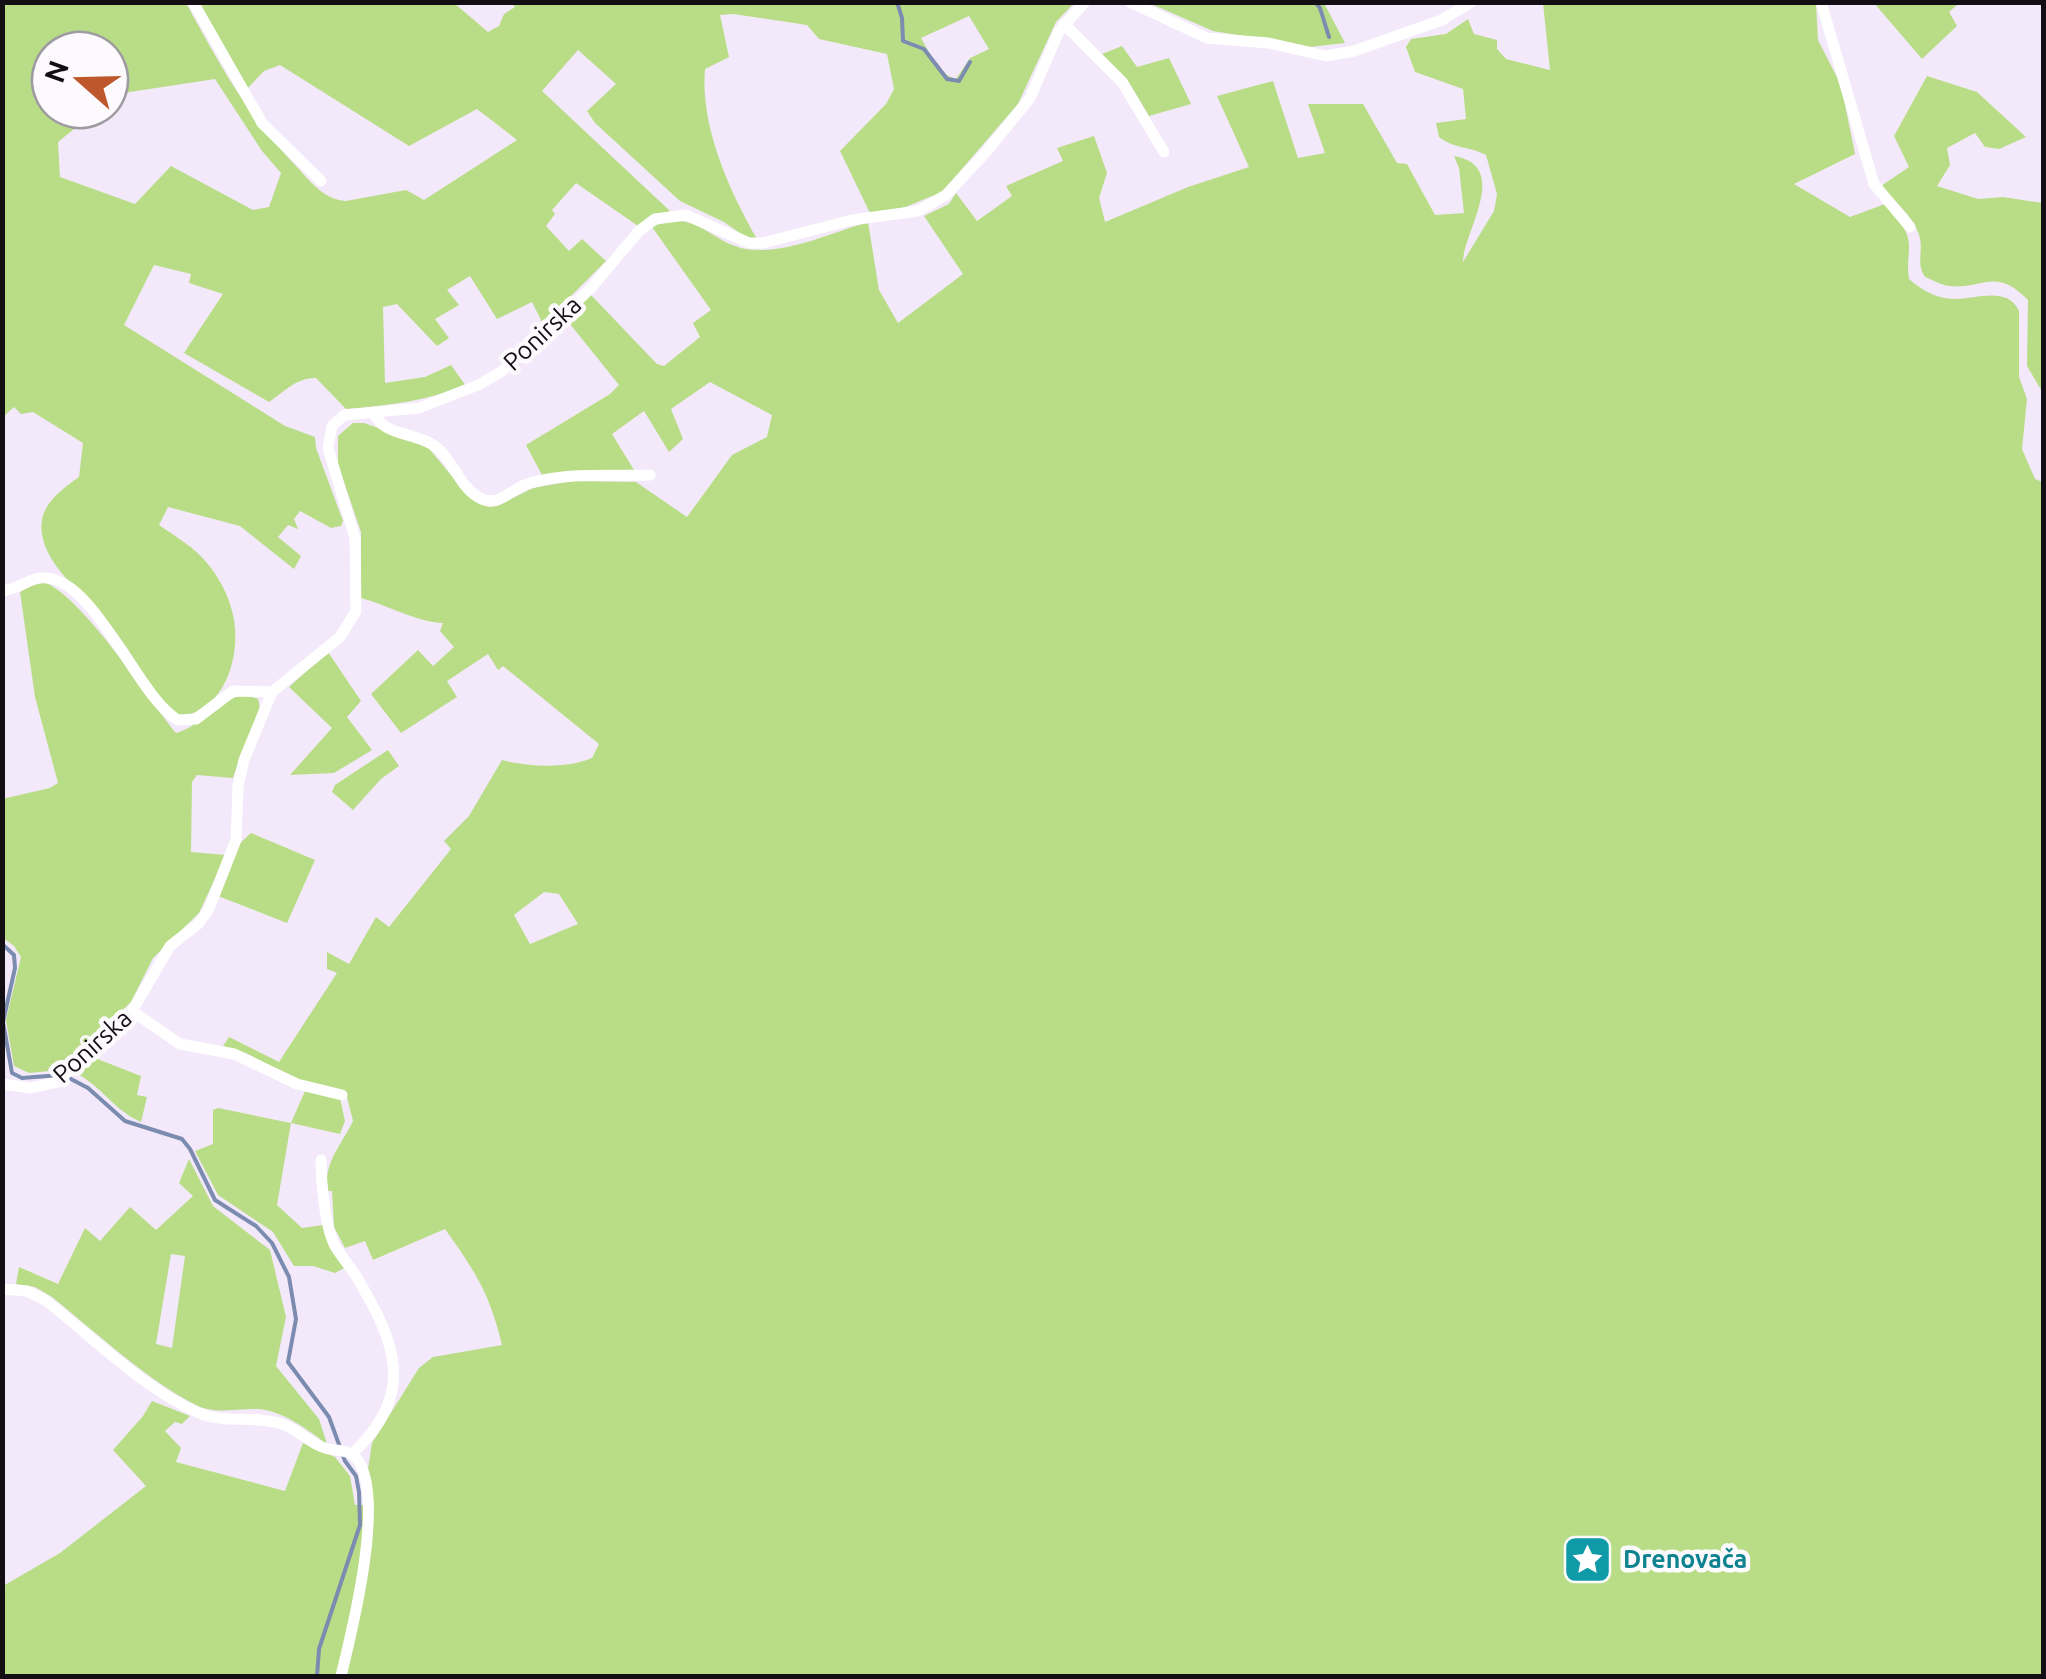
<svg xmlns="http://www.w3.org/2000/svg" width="2046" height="1679" font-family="Ubuntu,sans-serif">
	<rect width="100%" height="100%" fill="#f3e9fa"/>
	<g fill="#b9dd86" fill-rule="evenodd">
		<path d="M2 3H186C220 65 246 114 296 166 310 181 324 200 346 201L406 190 424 200 517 140 477 109 409 146 280 65 264 71 246 90 198 3H454L488 32 499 26 504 14 515 7 511 3H1074L1056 22 1018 104 942 192 903 208 870 213 840 151 886 104 894 89 887 54 819 39 807 25 733 14 720 15 729 57 705 69C700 126 729 190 757 239L747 238 724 222 680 201 595 123 587 111 616 84 578 50 542 91 670 211 638 226 576 183 552 210 555 214 546 226 569 251 582 239 606 261 543 324 532 302 497 319 470 276 447 290 459 305 435 319 449 338 437 346 397 304 383 307 385 383 425 377 451 365 466 386C426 400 389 406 346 409L316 378C297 377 284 392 269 402L184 353 223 294 189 283 191 274 154 265 124 325 285 426 315 437 316 448 343 521 341 526 331 528 300 511 294 519 298 529 288 525 278 537 301 556 294 569 240 526 168 507 159 525C175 536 194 547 207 563 218 576 228 594 232 611 243 650 227 710 182 716 175 712 168 708 164 702 144 678 130 649 110 625 90 601 50 570 43 539 35 508 58 492 79 477L83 443 33 412 21 414 14 407 3 417ZM969 16 989 49 970 58 956 79C938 74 930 53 921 38ZM50 50H110V95L215 79 262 151 281 173 269 207 253 210 171 166 135 204 60 177 58 142 89 117V110H50Z"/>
		<path d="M1149 3H1324L1345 43 1310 47 1213 31Z"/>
		<path d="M1543 3H1816L1818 40 1841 85 1855 154 1794 184 1850 217 1885 204C1893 214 1905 225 1908 238 1911 250 1906 263 1909 279 1922 290 1935 298 1953 299 1975 300 2007 285 2019 311V377L2027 399 2022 449 2035 479 2043 482V1676H3V1586L60 1553 146 1486 113 1450 143 1416 152 1401 190 1416 182 1424 175 1422 165 1431 181 1448 176 1462 285 1491 303 1443 335 1457 350 1476 355 1505H374L368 1469 372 1443 419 1368 433 1357 502 1345C490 1294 475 1271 445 1229L373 1260 365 1241 345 1248 334 1227 332 1191H328C322 1165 342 1144 353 1121L346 1093 299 1081 246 1053 223 1046 229 1037 279 1062 337 973 327 969V952L349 964 376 917 389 927 451 849 444 841 469 816 502 760C529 767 566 769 592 758L599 744 503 666 498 670 488 654 447 681 457 697 401 733 371 694 418 650 433 666 454 647 440 631 443 623C417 622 387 605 361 598V532L338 465V436L353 423H364L426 445 470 498 489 507 497 506 533 488 572 481 636 482 687 517 732 455 767 437 772 415 710 382 671 409 683 439 669 452 644 411 612 434 634 470 542 475 526 445 610 394 619 385 566 319 591 295 657 364 664 366 700 337 693 323 711 310 652 227C696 207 709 242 746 249 785 255 831 233 868 222L879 290 898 323 963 274 924 216 949 204 956 193 977 221 1012 196 1006 186 1063 161 1057 148 1094 136 1107 173 1099 198 1105 222 1188 187 1249 167 1217 96 1273 81 1298 158 1325 153 1308 104H1363L1397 163 1407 164 1435 215 1464 213 1459 168 1454 156C1512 166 1463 232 1463 262L1494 211 1497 194 1486 155C1469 146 1454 149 1439 137L1436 123 1466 119 1463 89 1415 72 1406 47 1411 39 1446 34 1468 19 1474 34 1497 40V49L1506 59 1550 70ZM544 892 559 894 578 924 530 944 514 915Z"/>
		<path d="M1874 3H1959L1949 12 1957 26 1922 59Z"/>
		<path d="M1122 46 1137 67 1169 58 1191 104 1149 116 1127 79 1102 54Z"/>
		<path d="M1927 76 1977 92 2026 137 1999 149 1985 147 1975 133 1947 148 1950 165 1937 186 1978 199 2003 197 2043 203V393L2027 366 2028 300C1995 266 1982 290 1949 286 1941 285 1933 280 1925 277 1916 264 1923 252 1920 238 1915 217 1894 201 1881 186L1909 167 1894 136Z"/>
		<path d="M40 581C77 588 149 700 176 733 206 726 225 685 258 699 266 722 239 754 233 778L197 775 192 782 191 852 226 855 199 913 153 958 131 1002 60 1070 29 1073 14 1066 6 1020 21 957 14 946 3 938 2 799 50 788 58 783 35 697 20 592Z"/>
		<path d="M328 652 361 701 347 717 372 750 334 773 290 775 332 728 289 687Z"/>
		<path d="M388 750 399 766 381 779 353 810 332 792 335 785Z"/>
		<path d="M251 833 315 860 287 923 218 896 239 844Z"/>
		<path d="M90 1056 141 1076 137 1095 147 1097 141 1122C115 1111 101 1086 76 1073Z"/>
		<path d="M305 1091 340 1098 345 1121 340 1134 291 1123 277 1205 302 1228 323 1225 346 1267 335 1273 313 1266H294L273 1232 218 1195 195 1151 213 1144V1110L218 1108 291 1123Z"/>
		<path d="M189 1159 213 1206 270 1250 286 1317 276 1366 319 1419 327 1444C306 1429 284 1411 258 1409 238 1408 215 1415 196 1405 144 1378 98 1334 52 1297L35 1287 16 1284 19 1267 58 1284 85 1228 100 1241 130 1207 156 1230 193 1196 179 1183ZM171 1254 185 1256 172 1348 156 1344Z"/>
	</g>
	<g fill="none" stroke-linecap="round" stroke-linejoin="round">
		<g stroke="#7b8cb0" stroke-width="4">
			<path d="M897 2 902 18 903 41 924 49 947 79 959 81 970 62"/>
			<path d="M1315 2 1320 8 1329 37"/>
			<path d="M2 944 14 955 15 968 3 1022 12 1073 22 1078 60 1075"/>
			<path d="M69 1078 88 1088 125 1121 182 1139 190 1149 215 1200 256 1226 272 1243 289 1277 296 1319 288 1362 329 1417 345 1461 356 1476 359 1492 360 1525 319 1649 317 1676"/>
		</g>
		<g stroke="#fff" stroke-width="11">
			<path d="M193 2 262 123 321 181"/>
			<path d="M1130 2 1207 38 1268 43 1326 56 1354 51 1442 20 1471 2"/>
			<path d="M1821 2 1874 184 1910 227"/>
			<path d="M1064 24 1122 82 1164 152"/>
			<path d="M374 413C383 436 414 432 433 445 452 457 458 485 478 497 497 509 510 490 527 484 566 472 610 476 650 475"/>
			<path d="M2 591C18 590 31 576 47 578 96 582 138 697 178 720L196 719 233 691 272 692"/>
			<path d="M132 1011 180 1044 234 1054 297 1084 342 1095"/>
			<path d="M2 1084 31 1088 58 1082 111 1027 132 1011 170 946 198 924 208 911 236 840 238 786 244 760 272 692 340 637 356 611 355 538 328 448 332 426 344 415 419 408 478 385 501 372 591 288 639 231 655 219 686 215 749 243H763L852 220 918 211 946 195 987 151 1030 98 1059 31 1085 2"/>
			<path d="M321 1160C321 1181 325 1225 334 1244 340 1255 349 1265 356 1276 396 1343 417 1393 352 1454"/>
			<path d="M2 1289 27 1291 45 1300C93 1337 142 1388 199 1413 225 1424 255 1415 282 1424 297 1429 307 1441 322 1447 334 1452 348 1448 357 1459 386 1497 352 1631 341 1676"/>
		</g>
	</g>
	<defs>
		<symbol id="sight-square" viewBox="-11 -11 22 22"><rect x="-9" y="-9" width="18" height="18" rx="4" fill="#0f9aa8" stroke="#fcfafd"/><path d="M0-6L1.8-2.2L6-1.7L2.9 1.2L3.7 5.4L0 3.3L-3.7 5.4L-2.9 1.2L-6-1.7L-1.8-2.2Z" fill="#fff"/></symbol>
	</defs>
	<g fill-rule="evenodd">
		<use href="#sight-square" x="1560" y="1532" width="55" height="55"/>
	</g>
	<g text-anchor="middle" stroke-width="9" stroke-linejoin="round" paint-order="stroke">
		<g font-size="25" fill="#120e14" stroke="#fcfafd">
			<text transform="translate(542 333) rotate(-43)" y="9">Ponirska</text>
			<text transform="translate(92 1046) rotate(-42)" y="9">Ponirska</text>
		</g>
		<g font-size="25" font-weight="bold" fill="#0d838f" stroke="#fcfafd" text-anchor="start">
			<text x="1623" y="1568">Drenovača</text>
		</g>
	</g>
	<rect width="2046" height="1679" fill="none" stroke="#120e14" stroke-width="10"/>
	<g transform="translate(80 80) rotate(290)"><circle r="48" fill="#fcfafd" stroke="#9e9ca0" stroke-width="2.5"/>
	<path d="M0-8L18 38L0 25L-18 38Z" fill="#be582c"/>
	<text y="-15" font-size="28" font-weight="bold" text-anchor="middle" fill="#120e14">N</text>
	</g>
</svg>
